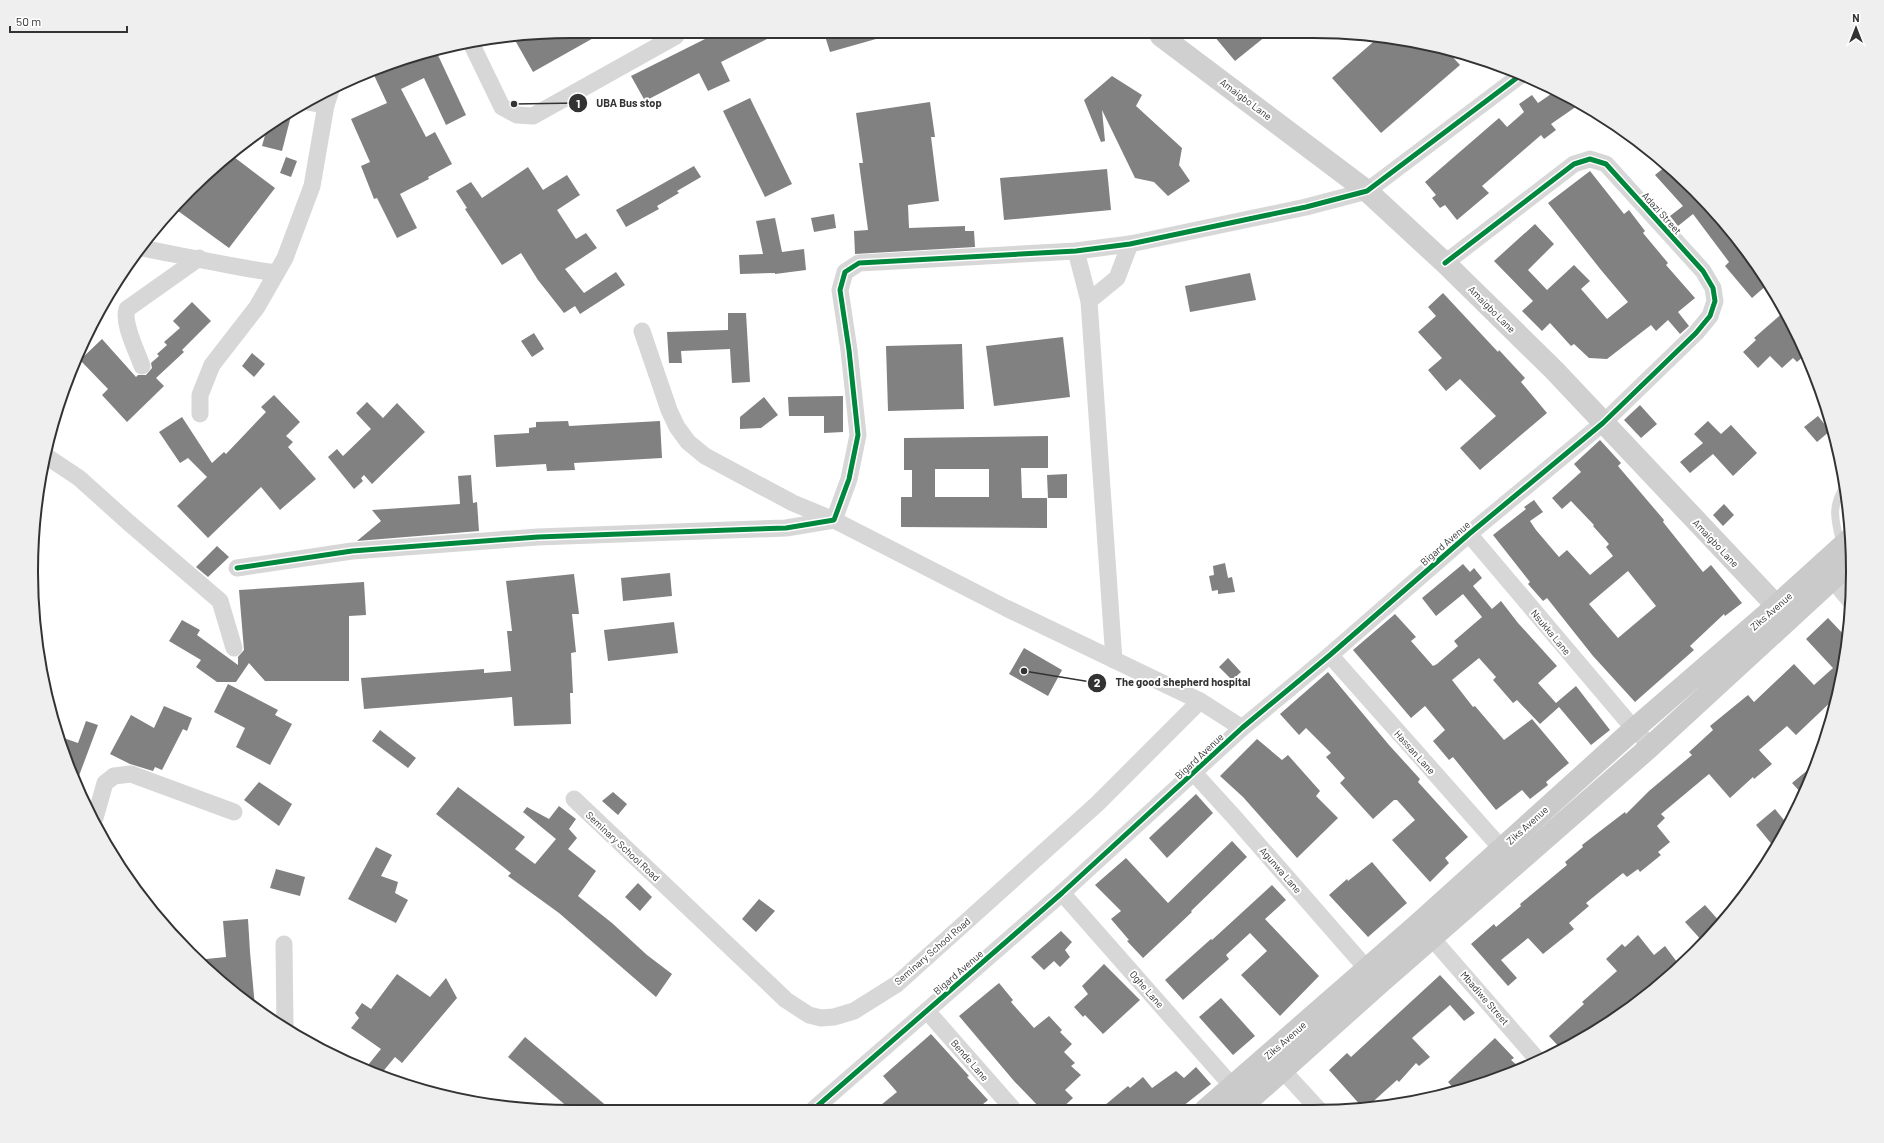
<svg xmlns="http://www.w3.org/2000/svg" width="1884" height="1143" font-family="Barlow,sans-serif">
	<rect width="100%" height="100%" fill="#fff"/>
	<g fill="#818181" fill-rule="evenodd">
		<path d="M526 36H597L533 72 516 42Z"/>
		<path d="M711 36H773L721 62 730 81 708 91 699 73 645 101 631 76Z"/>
		<path d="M825 36H875L876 39 830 52Z"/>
		<path d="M1214 36H1266L1235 61Z"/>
		<path d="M1380 36 1449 53 1460 65 1381 133 1332 78Z"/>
		<path d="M436 51 466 115 446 125 424 78 401 89 426 137 435 132 452 164 428 177 429 179 400 194 417 228 397 238 377 198 374 199 361 166 370 162 351 119 387 103 373 73 407 58Z"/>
		<path d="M1112 76 1142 95 1136 106 1182 148 1179 165 1190 181 1168 196 1154 182 1135 178 1102 110 1105 141 1101 142 1084 100Z"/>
		<path d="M1554 92 1577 106 1551 124 1556 130 1544 139 1541 135 1482 186 1489 193 1457 220 1445 205 1440 208 1432 198 1436 195 1425 182 1499 118 1507 127 1524 112 1519 104 1532 95 1538 103Z"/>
		<path d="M750 98 792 184 765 197 723 111Z"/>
		<path d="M930 102 935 137H931L939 201 908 205 909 228 965 226V231H974L975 247 855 254 854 231 868 230 859 163H863L856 113Z"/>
		<path d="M292 112 282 151 262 146 267 128Z"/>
		<path d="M230 154 275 188 229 248 174 208 189 189Z"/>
		<path d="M286 157 297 161 291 177 280 173Z"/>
		<path d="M694 166 701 177 677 191 679 193 657 206 659 209 626 227 616 210Z"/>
		<path d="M1666 166 1719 215 1768 284 1752 298 1725 266 1729 262 1693 214 1678 226 1670 216 1683 206 1655 175Z"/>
		<path d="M528 167 543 190 567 175 580 195 557 210 576 239 586 233 597 248 565 269 584 293 616 272 625 285 580 314 575 306 564 313 538 280 521 253 502 265 465 209 467 208 456 191 471 182 482 198Z"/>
		<path d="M1107 169 1111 210 1004 220 1000 178Z"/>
		<path d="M1590 171 1624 214 1629 210 1645 231 1643 233 1668 263 1666 265 1695 298 1678 312 1689 326 1680 334 1668 320 1656 331 1651 325 1607 359 1589 358 1574 344 1571 346 1550 323 1542 331 1522 311 1533 301 1494 261 1535 224 1554 244 1528 270 1547 290 1574 265 1590 281 1581 289 1607 319 1628 302 1601 270 1548 203Z"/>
		<path d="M834 214 836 228 814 232 811 218Z"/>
		<path d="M775 218 782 252 804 249 806 270 775 274V273L740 274 739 255 763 254 756 221Z"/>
		<path d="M1250 273 1256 300 1190 312 1185 286Z"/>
		<path d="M1443 293 1498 352 1499 350 1525 378 1521 382 1547 413 1480 470 1460 448 1496 416 1460 379 1446 391 1428 370 1442 358 1418 332 1436 316 1428 307Z"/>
		<path d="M192 302 211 321 182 350 184 352 156 378 164 386 127 422 102 395 108 389 80 360 102 339 136 377 138 375H146L152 368 151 363 159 356 157 354 167 345 164 342 180 328 173 321Z"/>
		<path d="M1785 311 1805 355 1797 362 1793 358 1782 368 1770 356 1758 368 1743 352 1756 340 1754 338Z"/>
		<path d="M728 313H746L750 382 732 383 730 349 681 351 682 363H669L667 332 728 330Z"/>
		<path d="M534 333 544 349 532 357 521 341Z"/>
		<path d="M1063 337 1070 397 994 406 986 346Z"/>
		<path d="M962 344 964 409 888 411 886 346Z"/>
		<path d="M252 353 265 364 254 377 242 366Z"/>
		<path d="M274 395 300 422 286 436 293 442 288 447 316 479 280 510 261 487 208 538 177 506 207 477 188 458 180 463 159 432 182 417 212 463 224 452 226 454 266 412 261 407Z"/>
		<path d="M843 396V432L824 433V416H789L788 397Z"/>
		<path d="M764 397 778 415 761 428 740 429V417Z"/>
		<path d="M367 402 383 418 397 403 425 432 372 484 364 475 361 478 363 481 354 489 328 457 337 449 343 456 371 429 356 413Z"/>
		<path d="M1640 405 1657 424 1641 438 1624 420Z"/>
		<path d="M1818 416 1830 431 1817 442 1804 427Z"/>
		<path d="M568 421 569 426 660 421 662 458 574 463 575 470 547 471 546 464 496 467 494 435 529 433V428L536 427V422Z"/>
		<path d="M1708 421 1721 434 1731 425 1757 453 1733 476 1713 454 1690 473 1680 462 1703 443 1694 434Z"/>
		<path d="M1048 436V468H1021L1022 498H1047V528L901 527V497H912V470H904V438ZM935 469H989V497H935Z"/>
		<path d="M1600 440 1621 463 1618 466 1664 520 1663 522 1703 572 1711 565 1742 603 1725 616 1724 614 1690 646 1694 650 1635 702 1593 656 1547 598 1543 601 1528 584 1530 582 1493 535 1526 509 1524 507 1534 500 1543 512 1530 521 1536 530 1559 557 1567 550 1590 575 1613 556 1606 547 1609 544 1593 526 1594 525 1571 501 1562 509 1552 498 1581 472 1574 464ZM1628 571 1656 606 1618 638 1589 604Z"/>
		<path d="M1067 474V498H1048L1047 475Z"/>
		<path d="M471 475 473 503 477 502 479 531 357 541 381 521 372 510 460 504 458 476Z"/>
		<path d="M1724 504 1734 515 1723 526 1713 515Z"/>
		<path d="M217 546 229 557 208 577 196 567Z"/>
		<path d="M1225 563 1228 578 1232 577 1235 592 1218 594V590L1212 591 1209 576 1214 575 1213 566Z"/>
		<path d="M1463 564 1470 572 1474 568 1482 578 1473 586 1492 609 1501 601 1518 623 1557 666 1538 683 1556 703 1576 686 1610 730 1591 745 1559 707 1540 724 1517 700 1513 703 1493 680 1496 677 1479 658 1452 680 1473 707 1475 706 1504 740 1532 719 1569 763 1546 782 1548 785 1530 799 1522 790 1496 810 1453 757 1449 760 1433 741 1445 730 1425 706 1411 718 1353 650 1395 614 1416 637 1411 641 1433 666 1437 664 1458 646 1454 641 1482 617 1463 594 1436 616 1422 598Z"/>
		<path d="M670 573 672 596 623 601 621 578Z"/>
		<path d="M574 574 579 614H572L576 652 571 653 573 693H570L571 724 514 726 512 697 364 709 361 678 484 669V673L511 671 507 631H512L506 581Z"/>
		<path d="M364 582 366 615 349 616V681H265L249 663 236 682H217L196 667 201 660 169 641 182 620 200 630 197 635 238 665V657L244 650 239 590Z"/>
		<path d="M1828 618 1847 638 1837 696 1796 735 1787 726 1759 750 1772 764 1754 779 1753 777 1730 798 1709 774 1661 814 1665 818 1657 826 1670 842 1658 852 1661 855 1640 872 1638 869 1627 877 1623 873 1586 903 1589 906 1569 923 1574 929 1543 954 1528 938 1501 960 1517 978 1508 986 1471 944 1494 924 1496 927 1521 906 1520 904 1567 865 1565 862 1583 847 1582 845 1625 812 1626 814 1649 791 1692 755 1689 752 1713 730 1710 726 1748 695 1754 702 1794 664 1814 685 1833 668 1806 639Z"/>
		<path d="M674 622 678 653 608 661 604 630Z"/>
		<path d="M1024 648 1062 670 1048 696 1009 674Z"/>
		<path d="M1228 658 1241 672 1232 680 1219 667Z"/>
		<path d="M1328 672 1389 745 1420 779 1418 782 1468 837 1445 858 1449 863 1430 882 1392 840 1415 820 1397 800H1394L1373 819 1340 783 1345 778 1326 757 1331 753 1306 728 1299 735 1280 714Z"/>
		<path d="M228 684 278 710 275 715 292 724 270 765 236 747 245 728 214 712Z"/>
		<path d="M164 706 192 718 187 731 183 729 162 770 155 767 153 771 130 764 110 754 131 715 154 728Z"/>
		<path d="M86 721 98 725 77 781 60 745 58 736 78 743Z"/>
		<path d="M380 730 416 758 408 768 372 741Z"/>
		<path d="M1257 739 1282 760 1288 755 1320 791 1316 796 1338 818 1297 858 1243 797 1220 776Z"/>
		<path d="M1815 764 1807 784 1803 795 1792 783Z"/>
		<path d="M259 782 292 804 279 826 244 800Z"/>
		<path d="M458 787 525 837 515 849 535 864 556 839 523 812 527 807 549 819 559 806 576 819 569 829 577 838 568 849 596 871 578 896 612 923 647 955 672 974 656 997 559 913 508 876 511 873 436 814Z"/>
		<path d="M613 792 627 804 618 815 602 801Z"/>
		<path d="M1196 794 1213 813 1167 858 1149 838Z"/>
		<path d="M1775 809 1788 825 1774 847 1756 825Z"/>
		<path d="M1232 841 1247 857 1191 911 1192 912 1143 958 1127 941 1129 940 1111 919 1121 911 1095 885 1126 858 1168 903Z"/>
		<path d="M376 847 392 855 381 876 398 882 395 893 408 900 396 923 348 899Z"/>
		<path d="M1372 862 1407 903 1368 937 1329 895 1347 879 1348 881Z"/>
		<path d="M276 869 305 877 300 896 270 888Z"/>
		<path d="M638 883 652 897 640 911 625 897Z"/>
		<path d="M1272 885 1286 900 1265 919 1319 976 1280 1016 1241 975 1267 951 1250 933 1226 955 1229 959 1183 1000 1165 980 1211 939 1212 940Z"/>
		<path d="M759 899 775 911 756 932 742 919Z"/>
		<path d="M1705 905 1721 923 1703 942 1685 922Z"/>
		<path d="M248 919 250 952 255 1007 243 1000 196 960 226 957 223 921Z"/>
		<path d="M1061 931 1072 942 1065 950 1070 957 1060 967 1054 961 1044 970 1031 957Z"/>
		<path d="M1638 935 1654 955 1665 946 1680 966 1670 976 1664 981 1662 978 1636 1001 1583 1040 1561 1049 1549 1036 1584 1004 1582 1002 1617 971 1606 959 1622 944 1625 947Z"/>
		<path d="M1104 964 1140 1000 1103 1034 1085 1015 1083 1017 1074 1007 1088 994 1082 986Z"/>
		<path d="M397 974 430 997 446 978 457 998 402 1063 395 1057 380 1075 364 1070 381 1049 351 1028 359 1018 355 1013 362 1003 371 1009Z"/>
		<path d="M1440 975 1475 1013 1464 1021 1450 1005 1412 1038 1430 1057 1419 1066 1416 1063 1399 1082 1397 1080 1366 1108H1363L1329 1070 1347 1053 1351 1057Z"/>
		<path d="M999 983 1013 1000 1011 1002 1034 1028 1049 1016 1062 1030 1060 1032 1072 1044 1064 1052 1075 1063 1071 1066 1081 1075 1065 1090 1073 1098 1060 1110H1042L1014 1081 959 1016Z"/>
		<path d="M1221 998 1255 1036 1233 1055 1199 1017Z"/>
		<path d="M931 1034 969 1076 967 1077 988 1100 977 1109H876L897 1092 883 1076Z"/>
		<path d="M525 1037 609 1108H569L508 1057Z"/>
		<path d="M1495 1038 1514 1058 1511 1060 1518 1066 1457 1092 1448 1082Z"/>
		<path d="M1196 1067 1211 1084 1178 1110H1099L1128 1086 1130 1088 1143 1077 1152 1088 1176 1071 1184 1078Z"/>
	</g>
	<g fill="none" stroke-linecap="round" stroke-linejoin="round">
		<path stroke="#d7d7d7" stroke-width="8" d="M1841 545C1835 521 1830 506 1845 485"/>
		<g stroke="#d7d7d7" stroke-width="17">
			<path d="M471 43 502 107 517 115 533 116 676 36"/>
			<path d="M308 102 326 105"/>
			<path d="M141 248C186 256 230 267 276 273"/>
			<path d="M1076 251 1089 301 1114 660"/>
			<path d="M1089 301 1117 278 1130 244"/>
			<path d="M642 331 669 410 677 427 688 442 705 456 793 503 834 520 1006 608 1200 701"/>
			<path d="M142 366C137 351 122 323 127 309L199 258"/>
			<path d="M200 414V395L212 365 257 307 285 258 312 186 326 105 332 87"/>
			<path d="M46 456 79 478 128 522 220 601 234 648"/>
			<path d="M1469 534 1634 729 1651 746"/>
			<path d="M237 568 352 551 538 537 786 528 834 520 849 479 858 435 849 350 840 290 845 272 859 263 1076 251 1130 244 1306 207 1367 191 1522 74"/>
			<path d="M1825 571 1852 603"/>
			<path d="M1330 655 1509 857"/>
			<path d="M1194 773 1235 818 1374 977"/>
			<path d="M574 799 786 1000 809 1015 821 1018 834 1017 854 1011 897 984 1097 804 1200 701 1242 728"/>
			<path d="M95 818 105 783 114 776 131 774 234 812"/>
			<path d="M1062 893 1232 1086"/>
			<path d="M1424 929 1537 1059"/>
			<path d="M284 944 285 1025"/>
			<path d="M927 1011 1013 1109"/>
			<path d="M1274 1061 1320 1111"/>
			<path d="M814 1109 1062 893 1242 728 1330 655 1469 534 1603 423 1696 333 1710 316 1715 301 1713 288 1703 271 1606 164 1590 159 1574 164 1445 263"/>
		</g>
		<path stroke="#d0d0d0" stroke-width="22" d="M1161 36 1367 191 1445 263 1554 370 1789 619"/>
		<g stroke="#cacaca" stroke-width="22">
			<path d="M1205 1110 1418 924 1634 729 1776 606 1850 539"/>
			<path d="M1238 1110 1380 983 1651 746 1850 563"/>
		</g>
		<defs>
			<g id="cycleway">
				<path d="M237 568 352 551 538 537 786 528 834 520 849 479 858 435 849 350 840 290 845 272 859 263 1076 251 1130 244 1306 207 1367 191 1522 74"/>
				<path d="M814 1109 1062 893 1242 728 1330 655 1469 534 1603 423 1696 333 1710 316 1715 301 1713 288 1703 271 1606 164 1590 159 1574 164 1445 263"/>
			</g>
		</defs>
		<use href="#cycleway" stroke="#fff" stroke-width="8"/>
		<use href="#cycleway" stroke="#00873e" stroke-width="5"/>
	</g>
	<g text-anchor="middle" stroke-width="4" stroke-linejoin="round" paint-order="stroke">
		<g font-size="10" fill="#333" stroke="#fff">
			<text transform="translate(1246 99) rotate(37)" y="4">Amaigbo Lane</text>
			<text transform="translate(1662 213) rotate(48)" y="4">Adazi Street</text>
			<text transform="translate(1492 309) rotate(45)" y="4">Amaigbo Lane</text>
			<text transform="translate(1445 543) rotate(-41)" y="4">Bigard Avenue</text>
			<text transform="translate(1716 543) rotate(47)" y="4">Amaigbo Lane</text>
			<text transform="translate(1771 611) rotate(-41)" y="4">Ziks Avenue</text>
			<text transform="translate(1551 632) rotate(50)" y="4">Nsukka Lane</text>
			<text transform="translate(1415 752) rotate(48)" y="4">Hassan Lane</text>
			<text transform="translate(1199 756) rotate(-43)" y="4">Bigard Avenue</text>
			<text transform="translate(1527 825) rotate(-42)" y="4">Ziks Avenue</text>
			<text transform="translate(623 846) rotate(43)" y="4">Seminary School Road</text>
			<text transform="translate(1281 870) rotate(49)" y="4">Agunwa Lane</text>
			<text transform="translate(932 951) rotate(-41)" y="4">Seminary School Road</text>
			<text transform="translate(958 972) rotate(-41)" y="4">Bigard Avenue</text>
			<text transform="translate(1147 989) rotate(49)" y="4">Oghe Lane</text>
			<text transform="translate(1485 998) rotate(49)" y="4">Mbadiwe Street</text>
			<text transform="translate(1285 1040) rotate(-41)" y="4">Ziks Avenue</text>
			<text transform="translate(970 1060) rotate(49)" y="4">Bende Lane</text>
		</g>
	</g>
	<path d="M0 0H1884V1143H0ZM571 38H1313A533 533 0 0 1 1846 571V572A533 533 0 0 1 1313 1105H571A533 533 0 0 1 38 572V571A533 533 0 0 1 571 38Z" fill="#efefef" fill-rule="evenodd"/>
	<path fill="none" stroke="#333" stroke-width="2" d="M571 38H1313A533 533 0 0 1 1846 571V572A533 533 0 0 1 1313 1105H571A533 533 0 0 1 38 572V571A533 533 0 0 1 571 38Z"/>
	<path fill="none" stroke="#333" stroke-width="1.5" d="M514 104L578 103M1024 671L1097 683"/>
	<g fill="#333" stroke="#fff" stroke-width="1.5">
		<circle cx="514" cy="104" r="4"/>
		<circle cx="1024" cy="671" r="4"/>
		<circle cx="578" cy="103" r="10"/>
		<circle cx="1097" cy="683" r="10"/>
	</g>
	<g font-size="12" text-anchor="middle" font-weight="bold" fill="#fff">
		<text x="578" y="108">1</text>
		<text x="1097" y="687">2</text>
	</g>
	<g font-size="11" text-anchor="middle" font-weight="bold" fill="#333" stroke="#fff" stroke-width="4" stroke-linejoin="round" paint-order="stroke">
		<text x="629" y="107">UBA Bus stop</text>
		<text x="1183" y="686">The good shepherd hospital</text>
	</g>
	<g transform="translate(1856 28)" stroke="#ffffff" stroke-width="3" paint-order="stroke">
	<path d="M0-3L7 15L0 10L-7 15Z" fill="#333333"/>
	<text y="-6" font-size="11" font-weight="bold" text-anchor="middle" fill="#333333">N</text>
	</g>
	<path d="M10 26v6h117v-6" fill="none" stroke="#333333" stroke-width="2"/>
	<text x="16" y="26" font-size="12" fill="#333333" stroke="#ffffff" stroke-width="3" paint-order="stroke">50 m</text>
</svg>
